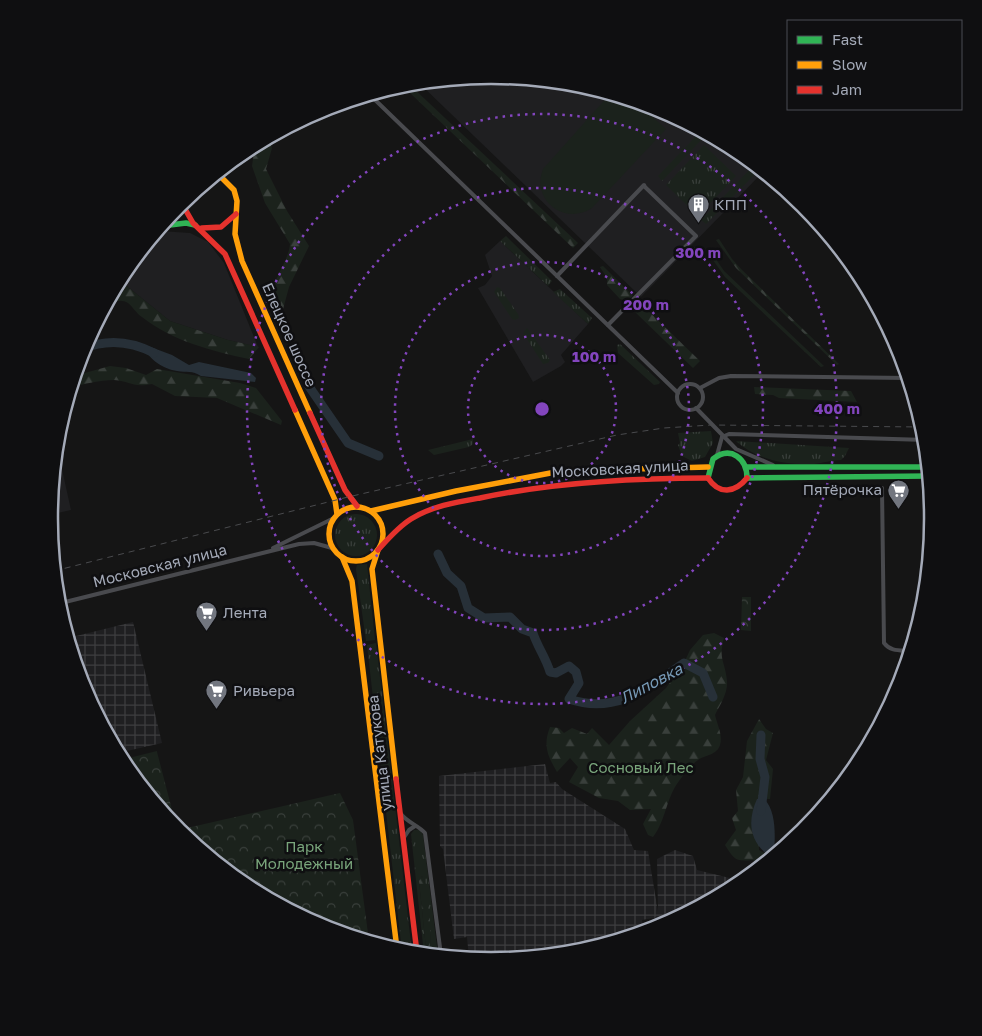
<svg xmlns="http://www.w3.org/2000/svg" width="982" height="1036" font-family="'Golos Text',sans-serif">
	<defs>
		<pattern id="industrial-grid" width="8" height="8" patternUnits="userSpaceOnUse" patternTransform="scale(1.25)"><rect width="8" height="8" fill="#1f1f21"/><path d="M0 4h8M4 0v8" fill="none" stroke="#3d3d3f"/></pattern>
		<pattern id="grass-tufts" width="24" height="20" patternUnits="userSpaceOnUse" patternTransform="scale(1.25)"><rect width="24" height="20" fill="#1b221c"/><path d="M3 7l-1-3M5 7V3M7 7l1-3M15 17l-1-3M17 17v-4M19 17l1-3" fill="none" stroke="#393f3b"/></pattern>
		<pattern id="forest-firs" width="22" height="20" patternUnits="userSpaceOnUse" patternTransform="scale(1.25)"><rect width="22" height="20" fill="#1b221c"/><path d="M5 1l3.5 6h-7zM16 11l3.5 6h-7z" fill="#393f3b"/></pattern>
		<pattern id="park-crowns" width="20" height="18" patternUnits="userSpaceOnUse" patternTransform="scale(1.25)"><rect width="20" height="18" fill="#1b221c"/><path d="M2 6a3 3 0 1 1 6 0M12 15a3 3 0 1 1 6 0" fill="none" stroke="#393f3b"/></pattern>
	</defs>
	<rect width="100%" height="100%" fill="#151515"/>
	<g fill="#1f1f21">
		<path d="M491 76 578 84 661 110 737 150 763 172 641 297 419 83Z"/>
		<path d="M161 231 190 233 208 242 224 263 258 347 228 340 170 321 123 283 116 286 123 272 156 233Z"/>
		<path d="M500 241 588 324 561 355 565 362 561 366 533 382 478 288 485 285 492 276 485 255Z"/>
		<path d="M56 442 71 510 49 515Z"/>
	</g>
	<g fill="url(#industrial-grid)">
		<path d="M133 622 162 743 118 753 82 687 68 638Z"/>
		<path d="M545 764 550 783 556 782 562 789 625 829 634 850 648 851 658 912 657 859 675 850 693 856 697 870 742 881 660 927 659 917 642 920 644 932 577 952 491 960 469 958 467 937 454 939 443 849 440 846 439 776Z"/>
	</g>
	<g fill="url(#grass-tufts)" fill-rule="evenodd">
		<path d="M701 131 707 134 662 181 658 176Z"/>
		<path d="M704 145 736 176 698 216 666 185Z"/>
		<path d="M754 165 760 169 706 224 701 220Z"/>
		<path d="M506 236 552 281 548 286 500 241Z"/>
		<path d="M497 287 500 288 518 314 519 318 515 320 512 319 494 292Z"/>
		<path d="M560 289 592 318 588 324 553 292Z"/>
		<path d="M527 328 550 360 548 363 543 364 523 333Z"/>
		<path d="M620 344 660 382 659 384 654 385 618 353 617 345Z"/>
		<path d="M711 431 713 443 705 457 692 461 682 456 678 445 680 443 678 433Z"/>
		<path d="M473 439V444L469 447 434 455 428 450Z"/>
		<path d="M736 441 849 448 845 456 841 460C831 460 823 463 814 464 786 465 757 460 736 441Z"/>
		<circle cx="356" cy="535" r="21"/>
		<path d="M367 564 375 640 366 641 356 569 357 565Z"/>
		<path d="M376 643 412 952 402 951 367 645Z"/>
		<path d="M414 830H420L423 835 438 955 424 954 411 834ZM422 876C427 888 425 900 427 911 429 922 431 933 430 946L426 948 419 881Z"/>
	</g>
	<g fill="url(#forest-firs)">
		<path d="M412 87 578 243 573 248 409 92Z"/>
		<path d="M268 138 272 148 266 169 287 211 309 246 289 287 282 313 275 312C264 285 288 267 290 244L265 203 252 166 255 145Z"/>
		<path d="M719 239 732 259 742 270 839 364 837 365 736 268 716 240Z"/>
		<path d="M709 249 724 271 824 366 821 367 725 277 706 250Z"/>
		<path d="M603 266 633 296 627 301 620 299 607 285V278L600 267Z"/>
		<path d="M123 283 170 321 228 340 259 347 249 359C212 351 172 341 142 317 136 313 133 307 128 303 121 298 113 302 106 305L116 286Z"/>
		<path d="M638 303 641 304 700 361 693 368 635 312 634 307Z"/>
		<path d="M110 366 126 368 146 375 157 369 240 383 256 388 282 421 281 425 217 398 175 396 152 384C132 388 131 381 114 380 99 380 85 384 71 387L74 376Z"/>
		<path d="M754 387 851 391 857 402 779 398 773 395 755 394Z"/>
		<path d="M714 633 724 638C718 659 725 661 727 681 728 693 720 705 715 715 717 724 723 735 720 745 717 755 705 755 698 760 691 765 684 774 679 781 666 798 666 820 653 837L648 835 643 824 651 809 630 810 618 801 599 798 569 782 578 767 570 758 557 772C547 755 543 745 550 727L559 728 564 733 572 728 587 734 592 728 609 745 630 721 666 688 684 663 690 650 703 635Z"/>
		<path d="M759 719 766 729 773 733 766 760 773 769 770 799H757L759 850 772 857 761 866 753 860C735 862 734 859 725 845L736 830 732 818 738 811 736 790 743 777 747 741Z"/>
		<path d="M422 876 428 889 426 897 430 917V946L426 948 419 881Z"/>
	</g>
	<g fill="url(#park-crowns)">
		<path d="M742 597H751V631L741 630Z"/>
		<path d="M157 751V752L177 829 121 760Z"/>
		<path d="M340 793 353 820 369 941 321 926 245 886 178 830Z"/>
	</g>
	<path fill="#1b221c" d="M610 94 637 103 666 129 592 208C564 226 531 200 543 169Z"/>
	<g fill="#273038">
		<path d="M148 346 172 355 189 365 199 362 251 373 256 378 255 382 201 376C192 370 187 373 177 371 164 369 149 360 145 348Z"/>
		<path d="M757 799H764C777 811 775 838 774 854L771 857C749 843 747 821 757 799Z"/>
	</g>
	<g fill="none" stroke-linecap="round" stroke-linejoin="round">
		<g stroke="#273038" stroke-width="9">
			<path d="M82 349C106 339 131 341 154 353"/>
			<path d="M308 385 348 443 379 456"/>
			<path d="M438 554 447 573 461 586 468 608 484 618 510 617 522 629 533 633C537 646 546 658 550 672L556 673 569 666 576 672 579 683 569 699C616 715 648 688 684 663L703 673 713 697"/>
			<path d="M761 811 765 777 760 759 761 735"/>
		</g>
		<g stroke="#494a4e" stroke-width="4">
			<path d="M370 95 678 393"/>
			<path d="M557 276 644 185 645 187 696 236 608 325"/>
			<circle cx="690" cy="397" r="13"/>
			<path d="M700 388 719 378 731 376 908 378"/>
			<path d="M696 408 736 449 773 465"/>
			<path d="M722 437 729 434 926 440"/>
			<path d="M717 455 722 437"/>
			<path d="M882 488 884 643C891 652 900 650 911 651"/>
			<path d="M273 548 332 519"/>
			<path d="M57 604 299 544 314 543 332 548"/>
			<path d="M401 814C408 823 418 825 425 833L441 955"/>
			<path d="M403 839 409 830 415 826"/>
		</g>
		<g stroke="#30b455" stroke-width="5.5">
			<path d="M162 226 186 223 195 225"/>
			<path d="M747 467H928"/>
			<path d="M708 478 713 459C731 445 747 459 747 478"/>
			<path d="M747 478 929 476"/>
		</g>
		<g stroke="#ff9f0a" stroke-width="5.5">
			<path d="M217 173 234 190 237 201 235 234 242 261 310 413"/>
			<path d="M295 410 335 500 337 514"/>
			<circle cx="356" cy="534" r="27"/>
			<path d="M371 511 456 491 561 471 708 467"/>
			<path d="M378 550 372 569 396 779"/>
			<path d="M342 557 352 581 397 949"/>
		</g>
		<g stroke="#e5322d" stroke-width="5.5">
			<path d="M183 201 185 209 193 223 225 254 295 410"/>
			<path d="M202 228 221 227 236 214"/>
			<path d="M310 413 345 490 357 506"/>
			<path d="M708 478C719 495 735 493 747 478"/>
			<path d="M378 550C388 539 398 527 411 519 432 506 457 502 480 498 555 482 631 478 708 478"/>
			<path d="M396 779 417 953"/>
		</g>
		<path stroke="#494a4d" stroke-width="1" stroke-dasharray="6 5" stroke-linecap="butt" d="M54 571 348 497 617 435 664 428 711 425 923 427"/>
	</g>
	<g fill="none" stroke="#8345be" stroke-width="2.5" stroke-dasharray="2.5 5">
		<circle cx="542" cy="409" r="74"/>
		<circle cx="542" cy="409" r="147"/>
		<circle cx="542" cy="409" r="221"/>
		<circle cx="542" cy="409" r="295"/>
	</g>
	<defs>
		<symbol id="building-pin" viewBox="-11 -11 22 30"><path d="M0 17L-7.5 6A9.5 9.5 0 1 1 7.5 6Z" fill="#72767f" stroke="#0f0f11"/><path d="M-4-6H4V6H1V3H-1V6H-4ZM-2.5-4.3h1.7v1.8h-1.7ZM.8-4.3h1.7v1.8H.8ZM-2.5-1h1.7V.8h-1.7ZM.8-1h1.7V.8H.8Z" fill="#fff"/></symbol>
		<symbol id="supermarket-pin" viewBox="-11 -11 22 30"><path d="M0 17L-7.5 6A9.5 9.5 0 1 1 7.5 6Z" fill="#72767f" stroke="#0f0f11"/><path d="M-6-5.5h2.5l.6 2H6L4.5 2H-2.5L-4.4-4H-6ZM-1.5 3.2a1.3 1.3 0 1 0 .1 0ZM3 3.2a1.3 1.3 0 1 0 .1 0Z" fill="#fff"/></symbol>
	</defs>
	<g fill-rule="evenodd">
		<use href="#building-pin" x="686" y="192" width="25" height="34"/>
		<use href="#supermarket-pin" x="886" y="478" width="25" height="34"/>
		<use href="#supermarket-pin" x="194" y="600" width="25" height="34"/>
		<use href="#supermarket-pin" x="204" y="678" width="25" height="34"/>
	</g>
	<g text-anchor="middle" stroke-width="5" stroke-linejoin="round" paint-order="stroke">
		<g font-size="15" fill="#a4aab8" stroke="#0f0f11" text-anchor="start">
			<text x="714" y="210">КПП</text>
			<text x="882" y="495" text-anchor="end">Пятёрочка</text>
			<text x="223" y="618">Лента</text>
			<text x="233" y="696">Ривьера</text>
		</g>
		<g font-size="15" fill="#a4aab8" stroke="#0f0f11">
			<text transform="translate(289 335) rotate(66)" y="5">Елецкое шоссе</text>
			<text transform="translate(620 469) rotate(-3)" y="5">Московская улица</text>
			<text transform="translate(160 566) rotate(-14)" y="5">Московская улица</text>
			<text transform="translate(380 753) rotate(-97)" y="5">улица Катукова</text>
		</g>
		<g font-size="15" fill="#79a57b" stroke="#0f0f11">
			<text x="641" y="773">Сосновый Лес</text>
			<text x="304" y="852">Парк<tspan x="304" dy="17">Молодежный</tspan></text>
		</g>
		<g font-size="16" font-style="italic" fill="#779ab7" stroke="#0f0f11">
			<text transform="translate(651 683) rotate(-28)" y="6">Липовка</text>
		</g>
	</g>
	<path d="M0 0H982V1036H0ZM491 84H491A433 433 0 0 1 924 517V519A433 433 0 0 1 491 952H491A433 433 0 0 1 58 519V517A433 433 0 0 1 491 84Z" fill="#0f0f11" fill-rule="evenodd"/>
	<path fill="none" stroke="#a4aab8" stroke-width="2.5" d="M491 84H491A433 433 0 0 1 924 517V519A433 433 0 0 1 491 952H491A433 433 0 0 1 58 519V517A433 433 0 0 1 491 84Z"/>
	<circle cx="542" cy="409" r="8" fill="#8345be" stroke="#0f0f11" stroke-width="2.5"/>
	<g font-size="15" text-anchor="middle" font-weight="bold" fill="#8345be" stroke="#0f0f11" stroke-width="5" stroke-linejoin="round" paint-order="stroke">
		<text x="698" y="258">300 m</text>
		<text x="646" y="310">200 m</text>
		<text x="594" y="362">100 m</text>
		<text x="837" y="414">400 m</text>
	</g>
	<rect x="787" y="20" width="175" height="90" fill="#0f0f11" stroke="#4b4d54"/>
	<rect x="797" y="36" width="25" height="8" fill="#30b455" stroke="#4b4d54"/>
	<text x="832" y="45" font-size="15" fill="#a4aab8">Fast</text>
	<rect x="797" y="61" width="25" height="8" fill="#ff9f0a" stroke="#4b4d54"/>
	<text x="832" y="70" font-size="15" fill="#a4aab8">Slow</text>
	<rect x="797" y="86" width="25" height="8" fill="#e5322d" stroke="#4b4d54"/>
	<text x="832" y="95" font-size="15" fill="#a4aab8">Jam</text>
</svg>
